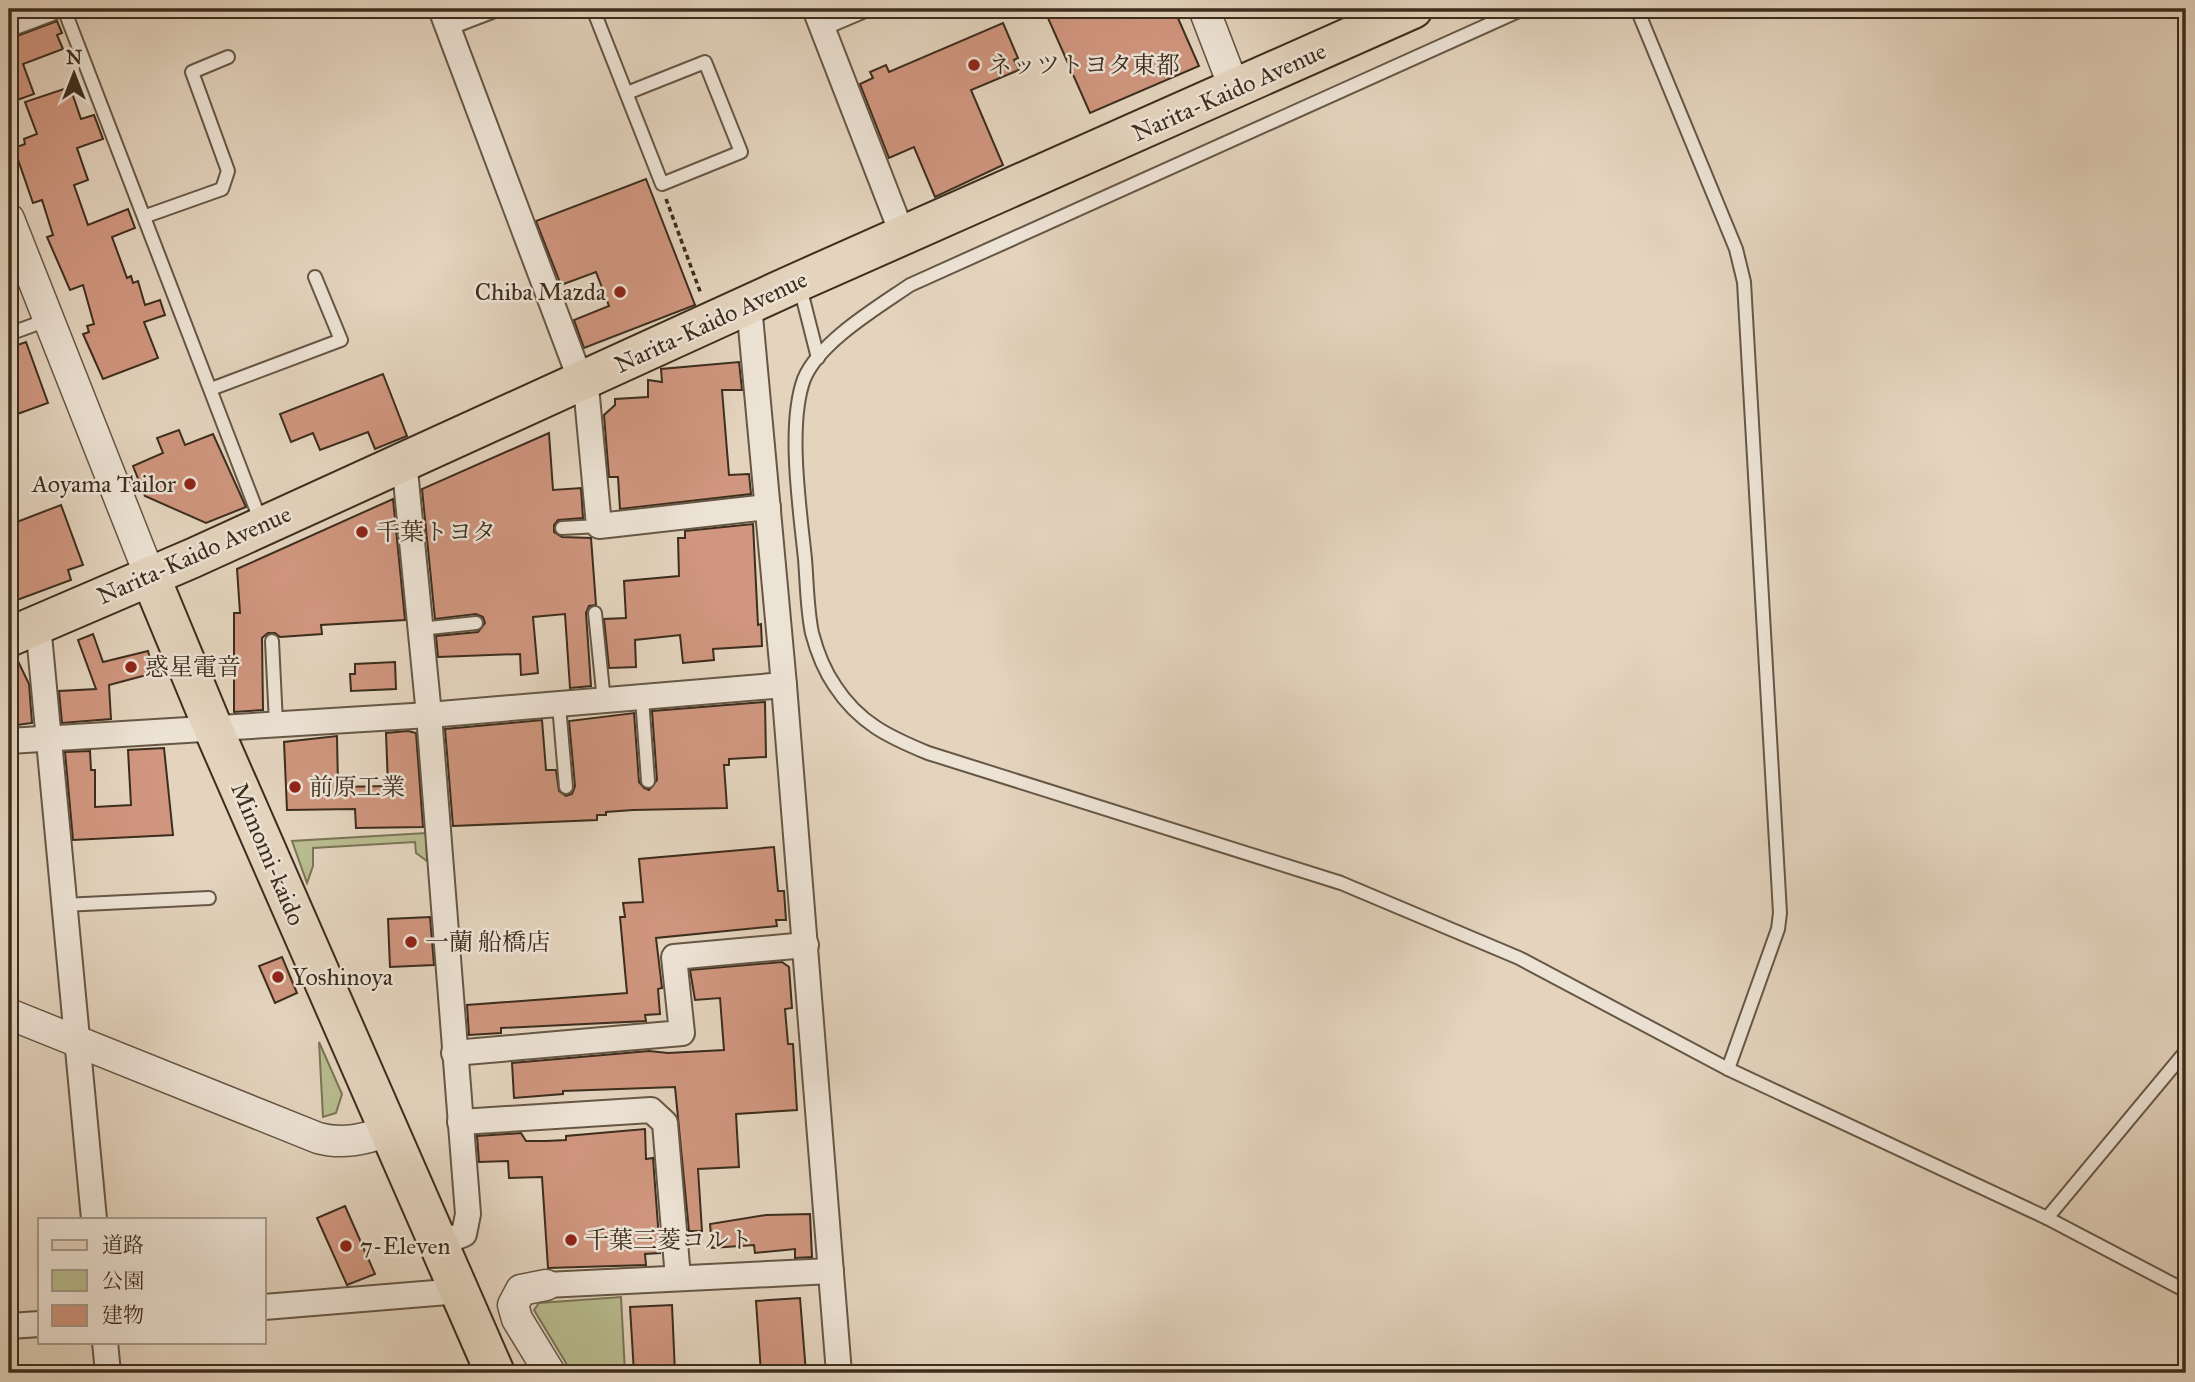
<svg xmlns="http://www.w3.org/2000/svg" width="2195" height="1382" font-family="'IM FELL Great Primer','Noto Serif JP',serif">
	<rect width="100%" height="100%" fill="#e4d4be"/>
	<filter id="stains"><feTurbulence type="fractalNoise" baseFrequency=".00286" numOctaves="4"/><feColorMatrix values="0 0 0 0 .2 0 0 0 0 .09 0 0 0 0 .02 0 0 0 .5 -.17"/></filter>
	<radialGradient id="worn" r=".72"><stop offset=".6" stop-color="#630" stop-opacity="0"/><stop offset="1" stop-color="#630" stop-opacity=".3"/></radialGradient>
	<g fill="#b8bc8f" stroke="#7a7456" stroke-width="2">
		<path d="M426 833 427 861 416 853 415 842 313 848V866L307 883 292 841Z"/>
		<path d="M319 1042 342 1094 336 1113 323 1117Z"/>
		<path d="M621 1297 625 1373H572L534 1310 539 1303Z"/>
	</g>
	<g fill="#d0967f" stroke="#3c2d1d" stroke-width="2">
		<path d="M1044 9H1174L1199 66 1090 113Z"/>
		<path d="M57 21 62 33 57 35 63 49 23 64 34 94 9 103V39Z"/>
		<path d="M1003 23 1018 58 1014 60 1019 70 971 90 1003 165 935 197 914 147 889 158 860 84 873 78 870 72 886 65 889 72Z"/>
		<path d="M70 87 81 119 94 115 103 139 77 148 88 180 74 185 88 225 128 209 135 228 112 237 127 278 131 276 133 283 138 281 145 305 160 300 165 315 144 322 158 358 103 379 83 334 89 332 87 326 94 324 83 285 70 290 47 237 53 235 42 200 33 203 14 148 25 144 24 139 37 134 25 102Z"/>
		<path d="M646 179 695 305 584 348 574 320 609 306 596 272 561 285 536 221Z"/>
		<path d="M26 342 48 403 9 417V348Z"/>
		<path d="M739 362 742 390H722L729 475 749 474 751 494 620 509 618 477H609L604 415 615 405V399L648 397V380L662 382 661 369Z"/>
		<path d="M383 374 407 436 375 449 368 432 320 450 313 433 291 442 280 414Z"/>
		<path d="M179 430 185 445 213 434 246 507 206 523 145 496 133 466 163 453 157 438Z"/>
		<path d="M549 433 553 490 581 488 583 518 558 520 554 525V532L562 537 591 538 596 605 589 606 586 613 591 686 570 688 565 614 533 617 538 673 521 675 520 654 438 657 436 636 478 632 485 623 483 617 476 614 435 619 422 489Z"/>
		<path d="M393 499 405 620 321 625 322 634 280 637 275 633H268L262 638 263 710 234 712V613H240L237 569Z"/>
		<path d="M61 505 83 565 68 570 71 580 9 603V525Z"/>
		<path d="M753 524 758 625 761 624 762 646 713 649 714 660 683 663 680 635 635 640 636 667 609 668 604 619 626 618 624 581 679 576 678 538H685V531Z"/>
		<path d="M93 634 103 662 148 651 154 673 109 685 111 719 62 723 59 691 96 689 78 640Z"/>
		<path d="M16 657 29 684 32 723 9 726V658Z"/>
		<path d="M395 662 396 689 351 691 350 674H355V664Z"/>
		<path d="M765 702 766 757 729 759V765H724L727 808 633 810 606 812V815H597V820L453 826 445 729 542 720 546 770H556L559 791 566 796 572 794 575 786 569 721 634 713 639 782 644 788 649 790 657 780 652 711Z"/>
		<path d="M408 731 416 733 423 827 356 828 355 809 287 810 284 742 337 736 338 787 388 786 386 733Z"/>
		<path d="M164 748 173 835 73 840 65 752 90 751 91 770H95V807L131 805 128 750Z"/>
		<path d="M774 847 778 891H784L786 920H776L777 926 656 938 662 988 658 989 660 1014 645 1015 646 1021 501 1028V1033L469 1035 467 1005 627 993 620 917H625L623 903 643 902 639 859Z"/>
		<path d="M430 917 434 965 390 967 388 919Z"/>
		<path d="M282 957 297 993 275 1003 259 966Z"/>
		<path d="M782 962 789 967 792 1008 785 1009 788 1044H793L797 1110 736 1114 739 1167 698 1169 702 1231H689L675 1087 563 1091V1094L514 1098 512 1063 649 1051 668 1053 724 1050 720 998 695 1000 690 970Z"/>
		<path d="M645 1129 646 1159 653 1158 660 1253 645 1254 646 1265 548 1268 542 1177 509 1178 508 1161 479 1162 477 1136 521 1133 526 1141H546L566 1140V1136Z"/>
		<path d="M345 1206 375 1274 347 1285 317 1218Z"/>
		<path d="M810 1214 812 1257 795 1258V1249L755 1253 754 1245 712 1248 710 1224 766 1215Z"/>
		<path d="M800 1298 806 1373H761L756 1301Z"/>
		<path d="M672 1305 675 1373H634L630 1307Z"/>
	</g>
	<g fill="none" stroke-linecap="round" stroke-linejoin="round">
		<defs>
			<g id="service">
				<path d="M64 9 261 522"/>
				<path d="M593 9 662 184 741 152 705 62 627 93"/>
				<path d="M1523 9 910 285C878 307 819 342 804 379 787 425 800 510 805 559 807 583 807 609 812 633 817 652 824 670 835 686 859 723 889 737 928 753L1341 883 1519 958 1728 1069 2047 1218 2186 1291"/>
				<path d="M1637 9 1736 249 1744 282 1780 913 1778 929 1728 1069"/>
				<path d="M448 29 500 9"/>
				<path d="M823 29 870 9"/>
				<path d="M146 216 222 189 228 171 192 72 228 57"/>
				<path d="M800 287 818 358"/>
				<path d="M9 334 47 320"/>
				<path d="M211 389 341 340 315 277"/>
				<path d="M562 528 599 526"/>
				<path d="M595 613 604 701"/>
				<path d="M420 629 476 623"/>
				<path d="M272 641 276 723"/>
				<path d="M642 698 648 781"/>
				<path d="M559 705 566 787"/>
				<path d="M63 905 209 898"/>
				<path d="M2047 1218 2186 1051"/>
			</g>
			<g id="minor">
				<path d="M441 9 587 397 599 526 768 507"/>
				<path d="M815 9 903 236"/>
				<path d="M9 24 49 9"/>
				<path d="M749 305 784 685 839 1373"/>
				<path d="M404 460 429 715 468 1214 464 1234 439 1244"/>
				<path d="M38 624 94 1219"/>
				<path d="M9 741 429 715 784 685"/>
				<path d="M454 1053 682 1033 674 957 806 945"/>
				<path d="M460 1122 651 1110 665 1123 678 1278"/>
				<path d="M546 1285 831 1271"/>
				<path d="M264 1307 460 1291"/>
				<path d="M9 1326 40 1324"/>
				<path d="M105 1342 108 1373"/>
			</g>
			<g id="tertiary">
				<path d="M1204 9 1235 90"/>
				<path d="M9 219 150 576"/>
				<path d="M9 1014 318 1138C343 1145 365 1139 389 1131"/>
				<path d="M546 1285 521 1290 513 1305 517 1319 550 1373"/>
			</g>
			<path id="primary" d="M150 576 213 728 495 1373"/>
			<path id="trunk" d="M9 637 193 558 798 282 1413 9"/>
		</defs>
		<use href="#service" stroke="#665745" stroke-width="16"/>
		<use href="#minor" stroke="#665745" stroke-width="28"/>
		<use href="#tertiary" stroke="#665745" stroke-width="33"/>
		<use href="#primary" stroke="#3c2d1d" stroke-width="42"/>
		<use href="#trunk" stroke="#3c2d1d" stroke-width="42"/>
		<g stroke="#3c2d1d" stroke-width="3.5" stroke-dasharray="5 3.5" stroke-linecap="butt">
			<path d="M9 175 17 196"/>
			<path d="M666 199 701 294"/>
		</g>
		<use href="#service" stroke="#ede3d5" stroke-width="12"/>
		<use href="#minor" stroke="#ede3d5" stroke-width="24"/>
		<use href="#tertiary" stroke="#ede3d5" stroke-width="30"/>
		<use href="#primary" stroke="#e4d4be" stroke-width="38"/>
		<use href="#trunk" stroke="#e4d4be" stroke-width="38"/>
	</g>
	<g fill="#8f2418" stroke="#ede3d5" stroke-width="2.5">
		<circle cx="974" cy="65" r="7"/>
		<circle cx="620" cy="292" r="7"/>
		<circle cx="190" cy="484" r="7"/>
		<circle cx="362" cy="532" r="7"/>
		<circle cx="131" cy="667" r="7"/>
		<circle cx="295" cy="787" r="7"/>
		<circle cx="411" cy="942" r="7"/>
		<circle cx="278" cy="977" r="7"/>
		<circle cx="571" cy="1240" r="7"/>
		<circle cx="346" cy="1246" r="7"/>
	</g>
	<g text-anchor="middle" stroke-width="5" stroke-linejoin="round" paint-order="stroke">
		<g font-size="24" fill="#3c2d1d" stroke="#ede3d5" text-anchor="start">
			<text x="988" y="73">ネッツトヨタ東都</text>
			<text x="606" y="300" text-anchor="end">Chiba Mazda</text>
			<text x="176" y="492" text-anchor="end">Aoyama Tailor</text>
			<text x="376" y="540">千葉トヨタ</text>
			<text x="145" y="675">惑星電音</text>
			<text x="309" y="795">前原工業</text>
			<text x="425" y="950">一蘭 船橋店</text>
			<text x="292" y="985">Yoshinoya</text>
			<text x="585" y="1248">千葉三菱コルト</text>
			<text x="360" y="1254">7-Eleven</text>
		</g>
		<g font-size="24" fill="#3c2d1d" stroke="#ede3d5">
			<text transform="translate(1229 92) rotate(-24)" y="8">Narita-Kaido Avenue</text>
			<text transform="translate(711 322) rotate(-25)" y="8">Narita-Kaido Avenue</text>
			<text transform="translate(194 555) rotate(-24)" y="8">Narita-Kaido Avenue</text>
			<text transform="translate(268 854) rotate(67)" y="8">Mimomi-kaido</text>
		</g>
	</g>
	<rect width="2195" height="1382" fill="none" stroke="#e4d4be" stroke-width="35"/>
	<rect x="10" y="10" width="2174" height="1361" fill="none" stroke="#3c2d1d" stroke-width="3.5"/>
	<rect x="18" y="18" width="2160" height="1347" fill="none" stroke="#3c2d1d" stroke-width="2"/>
	<rect x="38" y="1218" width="228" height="126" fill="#ede3d5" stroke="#a69a8b" stroke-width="2"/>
	<rect x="52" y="1240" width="35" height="10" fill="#e4d4be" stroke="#a69a8b" stroke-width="2"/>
	<text x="102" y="1252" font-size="21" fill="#3c2d1d">道路</text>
	<rect x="52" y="1270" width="35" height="21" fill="#b8bc8f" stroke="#a69a8b" stroke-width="2"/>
	<text x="102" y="1288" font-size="21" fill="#3c2d1d">公園</text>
	<rect x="52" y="1305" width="35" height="21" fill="#d0967f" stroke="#a69a8b" stroke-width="2"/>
	<text x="102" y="1322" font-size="21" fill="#3c2d1d">建物</text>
	<g transform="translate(74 74)" stroke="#ede3d5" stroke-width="5" paint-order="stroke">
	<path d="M0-5L12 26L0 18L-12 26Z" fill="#3c2d1d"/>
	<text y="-10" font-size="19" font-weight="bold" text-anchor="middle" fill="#3c2d1d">N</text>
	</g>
	<rect width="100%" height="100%" filter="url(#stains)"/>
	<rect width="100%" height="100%" fill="url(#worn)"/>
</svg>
